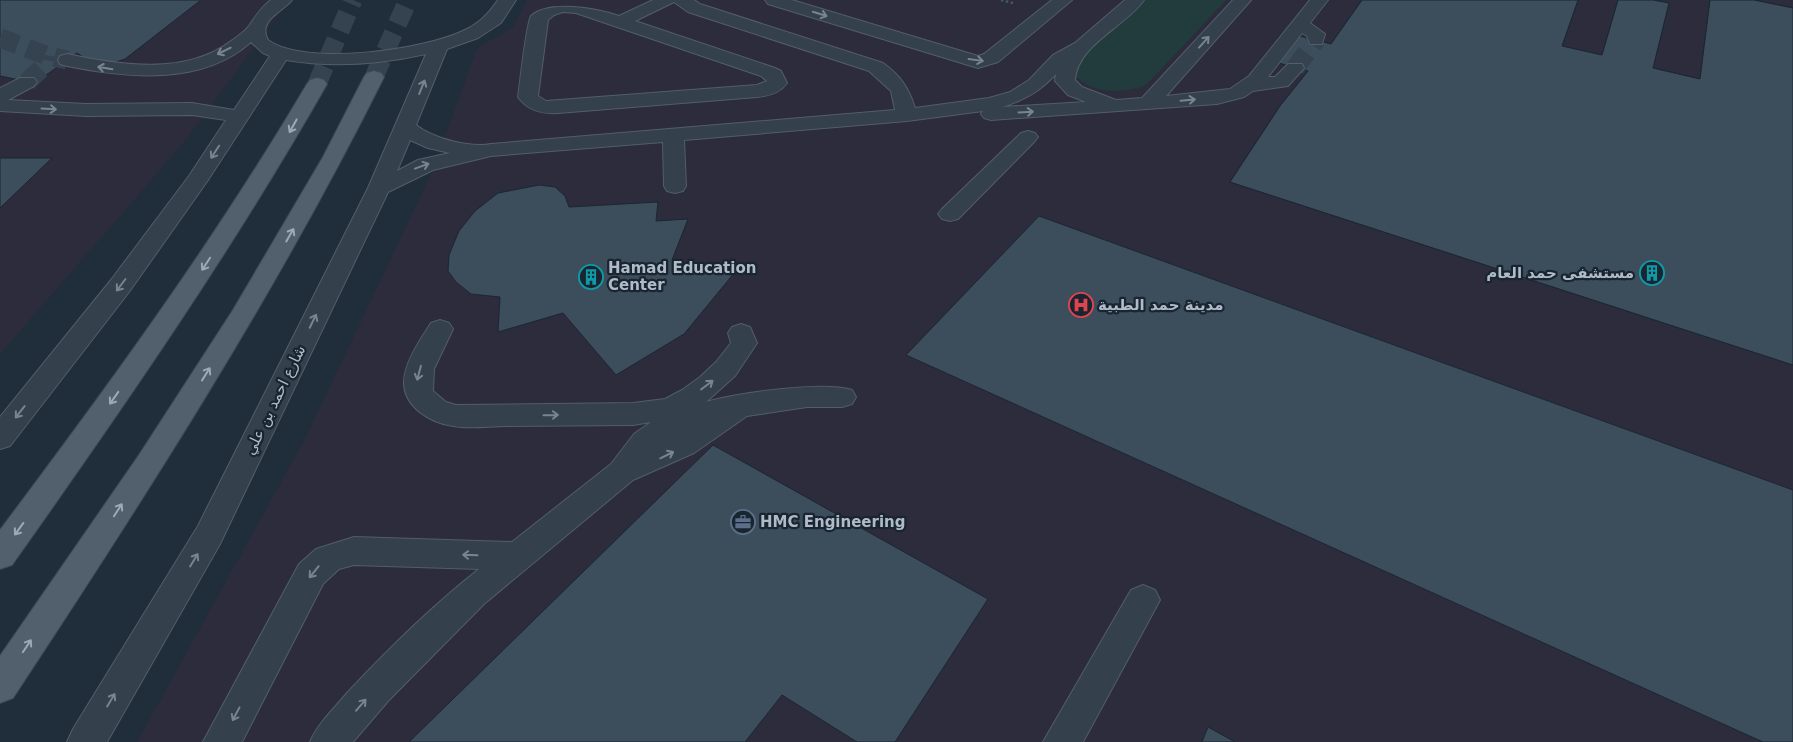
<svg xmlns="http://www.w3.org/2000/svg" width="1793" height="742" font-family="'DejaVu Sans','Noto Naskh Arabic',sans-serif">
	<rect width="100%" height="100%" fill="#202e3c"/>
	<g fill="#2d2c3c">
		<path d="M0 0H289L185 141 0 354Z"/>
		<path d="M527 0H1793V742H137L305 439 432 172 477 49 514 26Z"/>
	</g>
	<path fill="#223c3d" d="M1144 0H1226L1146 85C1121 95 1086 94 1070 69Z"/>
	<g fill="#3c4d5b" stroke="#1b2732">
		<path d="M0 0H201L125 59 110 64 92 63 77 53 35 83 0 76Z"/>
		<path d="M1362 0H1578L1562 46 1602 55 1618 0H1653L1669 3 1653 68 1700 79 1710 0H1754L1793 8V365L1230 182 1280 106 1308 71 1275 62 1296 35 1331 44Z"/>
		<path d="M1362 0H1578L1562 46 1602 55 1618 0H1653L1669 3 1653 68 1700 79 1710 0H1754L1793 8V365L1230 182 1280 106 1308 71 1275 62 1296 35 1331 44Z"/>
		<path d="M0 158H52L0 208Z"/>
		<path d="M539 185 555 187 565 196 569 207 658 202 656 221 688 219 672 260 735 272 684 334 616 375 563 313 498 332 500 297 471 294 456 282 448 271 449 255 459 231 475 211 498 193Z"/>
		<path d="M1039 216 1793 490V742H1763L906 355Z"/>
		<path d="M713 445 988 599 895 742H857L782 695 745 742H409Z"/>
		<path d="M1208 727 1235 742H1202Z"/>
	</g>
	<g fill="none" stroke-linecap="round" stroke-linejoin="round">
		<g stroke="#354351" stroke-width="19" stroke-dasharray="19 10" stroke-linecap="butt">
			<path d="M0 38 45 55 67 60"/>
			<path d="M1295 68 1316 40"/>
			<path d="M27 82 43 67 45 55"/>
		</g>
		<g stroke="#354351" stroke-width="19" stroke-dasharray="19 10" stroke-linecap="butt">
			<path d="M374 77 408 0"/>
			<path d="M317 84 353 0"/>
		</g>
		<defs>
			<g id="minor">
				<path d="M271 0H292C283 12 257 20 268 40 305 67 425 50 465 30 480 23 489 13 498 0H516L501 23 478 38 447 49 416 125C434 139 471 148 491 144L895 110 891 91 869 71 688 12 674 2 635 21 775 68 781 71 787 83C780 93 769 96 757 97L558 113C542 114 528 111 518 97 520 83 526 25 531 16 548 0 596 8 619 16L653 0H694L700 4 883 63C900 75 909 88 915 108L989 98 1010 92 1029 80 1053 55 1075 43 1125 0H1144C1125 27 1078 44 1075 80L1082 87 1116 100 1142 98 1233 0H1251L1166 96 1230 89 1249 76 1310 0H1328L1310 23 1325 34 1322 44H1310L1307 36 1302 33 1268 77H1275L1288 64H1302L1304 68 1288 86 1253 91 1244 97 1217 104 991 120 984 118 981 114 983 111 907 121 684 140 686 186 683 191 675 193 667 191 664 186 663 142 491 156 433 170 388 192 220 544 107 742H67L73 729 198 526 368 188 426 54C381 64 333 68 286 60L208 180 129 292 10 446 0 449V417L111 280 189 176 226 120 192 115 86 116 0 111V88L20 78H34L37 82 34 86 8 100 86 104 192 103 234 110 270 56 263 53 251 42C202 86 127 78 67 66L60 64 58 60 60 56 67 54C119 65 185 76 231 41 237 37 245 31 249 26 256 16 261 7 271 0ZM563 12 576 13 761 76 767 81 757 85 546 101 538 96 548 20 554 15ZM1056 74 1055 81 1068 95 1086 102 1002 107C1025 100 1040 91 1056 74ZM410 140 428 148 450 153 418 160 397 171Z"/>
				<path d="M765 0H792L978 56 984 54 1052 0H1072L998 62 978 68 768 4Z"/>
				<path d="M1028 131 1035 133 1038 137 1035 141 958 219 950 221 942 219 938 214 942 209 1021 133Z"/>
				<path d="M440 320 449 323 453 329 434 369 433 391 446 402 456 405 633 403 665 399 682 390 700 377 716 362 731 343 728 333 732 327 741 324 750 327 757 343 735 376 706 402C738 393 822 381 852 390L856 397 852 404 842 407H807L747 416 694 453 633 480 484 604 389 700 353 742H310C318 723 334 709 347 693 388 649 432 606 479 569L354 565 339 569 323 584 242 742H203L299 564 316 549 354 537 512 542 611 464 634 434 651 422 633 425C591 425 549 426 507 426 490 426 470 429 453 426 431 423 403 407 404 381 405 361 421 339 431 323Z"/>
				<path d="M1143 585 1155 590 1160 600 1083 742H1043L1131 590Z"/>
			</g>
			<g id="major">
				<path d="M374 71 381 73 384 77C276 294 146 496 13 698L0 703V656L139 455 233 310 323 157 364 77 367 73Z"/>
				<path d="M317 78 324 80 327 84C232 251 123 408 12 565L0 569V530C109 385 215 240 307 84L310 80Z"/>
			</g>
		</defs>
		<use href="#minor" stroke="#525e69" stroke-width="2"/>
		<use href="#major" stroke="#3d4955" stroke-width="2"/>
		<path stroke="#405959" stroke-width="2.5" stroke-dasharray="2.5 2.5" stroke-linecap="butt" d="M1001 0 1013 3"/>
		<use href="#minor" fill="#34404c" fill-rule="evenodd"/>
		<use href="#major" fill="#525f6c" fill-rule="evenodd"/>
	</g>
	<defs><path id="oneway-shaft" d="M-6 0H5M1.5-3L5.5 0L1.5 3" fill="none" stroke-width="1.6" stroke-linecap="round" stroke-linejoin="round" transform="scale(1.25)"/></defs>
	<g stroke="#788490">
		<use href="#oneway-shaft" transform="translate(820 14) rotate(17)"/>
		<use href="#oneway-shaft" transform="translate(1204 42) rotate(-48)"/>
		<use href="#oneway-shaft" transform="translate(224 51) rotate(154)"/>
		<use href="#oneway-shaft" transform="translate(976 60) rotate(8)"/>
		<use href="#oneway-shaft" transform="translate(105 68) rotate(-171)"/>
		<use href="#oneway-shaft" transform="translate(422 87) rotate(-68)"/>
		<use href="#oneway-shaft" transform="translate(1188 100) rotate(-5)"/>
		<use href="#oneway-shaft" transform="translate(49 109) rotate(3)"/>
		<use href="#oneway-shaft" transform="translate(1026 112) rotate(-3)"/>
		<use href="#oneway-shaft" transform="translate(215 152) rotate(123)"/>
		<use href="#oneway-shaft" transform="translate(422 166) rotate(-20)"/>
		<use href="#oneway-shaft" transform="translate(121 285) rotate(127)"/>
		<use href="#oneway-shaft" transform="translate(313 321) rotate(-64)"/>
		<use href="#oneway-shaft" transform="translate(419 373) rotate(105)"/>
		<use href="#oneway-shaft" transform="translate(707 385) rotate(-37)"/>
		<use href="#oneway-shaft" transform="translate(20 412) rotate(128)"/>
		<use href="#oneway-shaft" transform="translate(551 415) rotate(-1)"/>
		<use href="#oneway-shaft" transform="translate(667 455) rotate(-26)"/>
		<use href="#oneway-shaft" transform="translate(470 555) rotate(-178)"/>
		<use href="#oneway-shaft" transform="translate(194 560) rotate(-59)"/>
		<use href="#oneway-shaft" transform="translate(314 572) rotate(129)"/>
		<use href="#oneway-shaft" transform="translate(111 700) rotate(-59)"/>
		<use href="#oneway-shaft" transform="translate(361 705) rotate(-49)"/>
		<use href="#oneway-shaft" transform="translate(236 714) rotate(118)"/>
	</g>
	<g stroke="#9ca9b6">
		<use href="#oneway-shaft" transform="translate(293 126) rotate(119)"/>
		<use href="#oneway-shaft" transform="translate(290 235) rotate(-60)"/>
		<use href="#oneway-shaft" transform="translate(206 264) rotate(123)"/>
		<use href="#oneway-shaft" transform="translate(206 374) rotate(-58)"/>
		<use href="#oneway-shaft" transform="translate(114 398) rotate(125)"/>
		<use href="#oneway-shaft" transform="translate(118 510) rotate(-57)"/>
		<use href="#oneway-shaft" transform="translate(19 529) rotate(126)"/>
		<use href="#oneway-shaft" transform="translate(27 646) rotate(-56)"/>
	</g>
	<defs>
		<symbol id="building-ring" viewBox="-11 -11 22 22"><circle r="9.5" fill="#192530" stroke="#0f9aa8" stroke-width="1.5"/><path d="M-4-6H4V6H1V3H-1V6H-4ZM-2.5-4.3h1.7v1.8h-1.7ZM.8-4.3h1.7v1.8H.8ZM-2.5-1h1.7V.8h-1.7ZM.8-1h1.7V.8H.8Z" fill="#0f9aa8"/></symbol>
		<symbol id="hospital-ring" viewBox="-11 -11 22 22"><circle r="9.5" fill="#192530" stroke="#e0444e" stroke-width="1.5"/><path d="M-5-5h3v3.5h4V-5h3V5h-3V1.5h-4V5h-3Z" fill="#e0444e"/></symbol>
		<symbol id="office-ring" viewBox="-11 -11 22 22"><circle r="9.5" fill="#192530" stroke="#5c6f8a" stroke-width="1.5"/><path d="M-6-3h4V-5.5h4V-3h4V5H-6ZM-1-4.5V-3h2v-1.5ZM-6 0V1H6V0Z" fill="#5c6f8a"/></symbol>
	</defs>
	<g fill-rule="evenodd">
		<use href="#building-ring" x="1638" y="259" width="28" height="28"/>
		<use href="#building-ring" x="577" y="263" width="28" height="28"/>
		<use href="#hospital-ring" x="1067" y="291" width="28" height="28"/>
		<use href="#office-ring" x="729" y="508" width="28" height="28"/>
	</g>
	<g text-anchor="middle" stroke-width="4.5" stroke-linejoin="round" paint-order="stroke">
		<g font-size="15" font-weight="bold" fill="#afbbc8" stroke="#192530" text-anchor="start">
			<text x="608" y="273">Hamad Education<tspan x="608" dy="17">Center</tspan></text>
			<text x="1634" y="278" text-anchor="end">مستشفى حمد العام</text>
			<text x="1098" y="310">مدينة حمد الطبية</text>
			<text x="760" y="527">HMC Engineering</text>
		</g>
		<g font-size="15" fill="#afbbc8" stroke="#192530">
			<text transform="translate(275 400) rotate(-64)" y="5">شارع احمد بن علي</text>
		</g>
	</g>
</svg>
